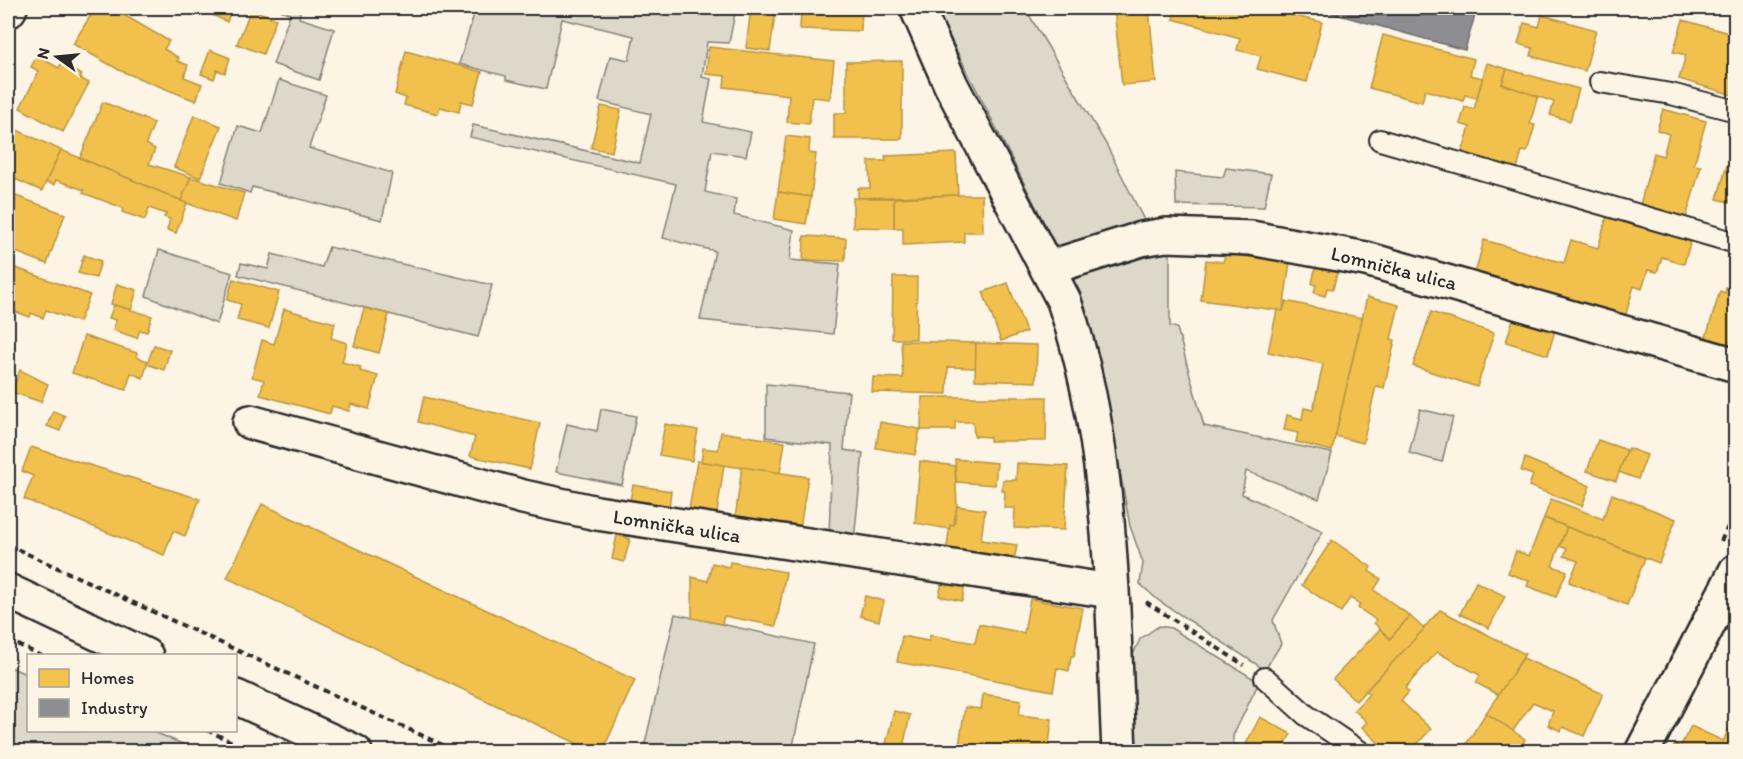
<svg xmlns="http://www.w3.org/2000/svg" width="1743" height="759" font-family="Itim,sans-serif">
	<rect width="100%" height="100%" fill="#fcf5e5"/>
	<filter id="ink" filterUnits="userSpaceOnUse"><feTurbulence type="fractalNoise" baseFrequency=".0167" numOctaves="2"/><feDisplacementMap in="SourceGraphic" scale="12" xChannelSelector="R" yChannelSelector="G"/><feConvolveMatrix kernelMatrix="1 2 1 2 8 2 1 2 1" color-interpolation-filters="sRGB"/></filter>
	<g filter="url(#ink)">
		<g fill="#ded8ca" stroke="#84827a" stroke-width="1.5">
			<path d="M276 8H301L299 18 334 29 319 80 273 64 290 14Z"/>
			<path d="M476 8H736L729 43 707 42 702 77 711 79 703 122 751 132 746 156 712 151 705 192 736 199 734 215 794 230 790 260 840 264 833 334 700 320 715 251 663 238 676 184 470 137 473 125 640 163 651 114 599 101 610 56 629 60 634 36 562 19 546 89 506 80V76L459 64Z"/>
			<path d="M935 8H1025L1106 144 1148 228 1065 249 1055 244Z"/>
			<path d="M279 80 326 95 309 148 392 173 382 220 252 187 250 193 221 183 238 126 262 133Z"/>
			<path d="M1226 168 1271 174 1264 207 1176 205 1175 172 1223 177Z"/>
			<path d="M1170 245V326L1177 328 1204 426 1332 453 1319 499 1246 471 1242 494 1323 531 1273 620 1281 644 1265 670 1159 601 1140 584 1143 563 1130 526 1102 374 1071 271Z"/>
			<path d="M329 247 492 285 478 337 238 275 241 263 268 269 272 254 322 267Z"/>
			<path d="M159 250 232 273 217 324 146 296Z"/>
			<path d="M766 384 849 392 844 450 863 453 854 540 829 536 832 445 766 437Z"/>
			<path d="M601 409 636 416 622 485 556 472 567 424 597 431Z"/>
			<path d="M1420 409 1453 417 1442 462 1409 453Z"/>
			<path d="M675 614 814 644 792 751 643 752Z"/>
			<path d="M1159 626 1171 628 1259 682 1233 736V743L1249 751H1136L1133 655 1140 639Z"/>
			<path d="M8 666 28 675V730L152 731 199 751H8Z"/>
		</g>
		<g fill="#f2c14e" stroke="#b69444" stroke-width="1.5">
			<path d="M95 8H112L169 41 164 49 179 58 177 61 188 65 184 77 202 84 196 101 121 71 73 44Z"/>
			<path d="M161 8H174L171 13Z"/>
			<path d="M198 8H232L227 22Z"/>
			<path d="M751 8H776L770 51 746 48Z"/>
			<path d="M801 8H862L861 31 800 29Z"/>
			<path d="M1114 8H1149L1156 82 1122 85Z"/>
			<path d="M1176 8H1260L1322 22 1307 82 1257 69 1261 56 1237 50 1240 38 1173 19Z"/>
			<path d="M251 9 276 19 263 54 237 44Z"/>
			<path d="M1542 15 1596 30 1585 71 1531 56 1533 48 1518 44 1524 23 1539 27Z"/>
			<path d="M1683 20 1736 35V96L1679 79 1686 55 1673 52Z"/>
			<path d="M1383 35 1474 59 1470 75 1483 78 1477 98 1465 95 1463 101 1425 90 1422 102 1369 88Z"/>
			<path d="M709 47 834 61 830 99 812 97 809 124 787 122 789 95 724 87 725 76 706 74Z"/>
			<path d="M210 50 230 58 225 73 217 70 214 79 201 74Z"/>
			<path d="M406 51 482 72 473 104 461 101 459 112 440 107 438 114 404 105 406 98 395 94Z"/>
			<path d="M37 56 59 68 61 64 82 75 80 78 89 83 63 132 20 108 39 71 31 67Z"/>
			<path d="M902 61V139H834V113H846V62Z"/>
			<path d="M1487 63 1507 69 1502 84 1538 95 1530 124 1535 125 1527 152 1522 151 1517 169 1462 153 1470 127 1460 124 1465 107 1474 109Z"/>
			<path d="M1507 69 1579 89 1570 121 1550 115 1554 102 1502 84Z"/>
			<path d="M103 102 154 123 146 144 155 149 149 164 191 177 181 201 80 158Z"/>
			<path d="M601 106 621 110 612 152 591 148Z"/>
			<path d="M1663 109 1706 121 1694 165 1701 166 1686 218 1640 205 1654 153 1663 156 1669 134 1657 130Z"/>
			<path d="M194 115 221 126 200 178 174 167Z"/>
			<path d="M8 126 61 150 42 191 8 176Z"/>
			<path d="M786 136 810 139 809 153 816 154 811 197 778 192Z"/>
			<path d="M61 150 187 203 176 233 167 230 170 219 164 217 166 214 149 208 145 220 122 212 123 208 83 193 84 190 56 180 54 185 46 182Z"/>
			<path d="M956 153 958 195 858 198V188H870L869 161H886L885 156Z"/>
			<path d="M1736 157V204L1717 199 1727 165Z"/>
			<path d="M191 177 244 193 236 221 181 201Z"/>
			<path d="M778 192 811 197 806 224 774 219Z"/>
			<path d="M8 193 65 214 47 264 8 249Z"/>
			<path d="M958 195H982L983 232H964V242L903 245V228H894V198Z"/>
			<path d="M853 198H894V228L853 227Z"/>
			<path d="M1607 216 1691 240 1684 264 1662 257 1657 272 1648 270 1642 289 1634 286 1625 317 1475 274 1484 240 1564 263 1571 240 1598 248Z"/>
			<path d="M804 236 846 238 845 261 803 260Z"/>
			<path d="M1228 246 1241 248 1240 256 1290 262 1283 311 1201 300 1206 260 1223 262Z"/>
			<path d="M84 255 101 261 96 278 78 273Z"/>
			<path d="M1316 264 1338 269 1333 289 1327 288 1325 296 1314 293 1316 285 1312 284Z"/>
			<path d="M8 265 90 295 79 322 46 310 43 318 31 313 30 317 8 309Z"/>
			<path d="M893 277H917L916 339H892Z"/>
			<path d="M233 279 279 292 269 328 237 320 241 304 227 300Z"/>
			<path d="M1008 283 1026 332 1001 341 983 292Z"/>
			<path d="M117 284 137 290 131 310 111 304Z"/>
			<path d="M1726 287 1736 290V357L1703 347 1720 291 1725 293Z"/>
			<path d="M1367 297 1399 305 1391 339 1395 340 1384 388 1376 386 1363 443 1335 436Z"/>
			<path d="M1286 301 1362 318 1332 451 1296 442 1298 433 1284 430 1287 415 1302 419 1304 408 1313 410 1323 364 1268 352 1277 310 1283 311Z"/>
			<path d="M114 305 152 316 147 332 140 330 137 338 113 330 116 320 109 318Z"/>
			<path d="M364 308 389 314 379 353 354 346Z"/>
			<path d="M284 309 335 323 331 338 347 343 342 362 361 367 360 371 378 376 369 409 351 404 349 411 332 406 330 414 260 395 264 380 252 377 262 340 274 344Z"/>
			<path d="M1431 312 1494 333 1477 387 1413 366Z"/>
			<path d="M1515 313 1556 326 1548 355 1506 342Z"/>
			<path d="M84 336 137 353 136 357 148 361 143 378 131 373 126 390 72 373Z"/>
			<path d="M901 341 976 343V368L948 367 947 394 872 392 873 377 903 378Z"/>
			<path d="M976 343 1037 345 1036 382 975 380Z"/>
			<path d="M154 345 170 350 164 370 147 364Z"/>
			<path d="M20 370 48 384 41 402 12 392Z"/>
			<path d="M424 397 540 423 530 469 470 456 475 437 418 422Z"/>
			<path d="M922 397H1047L1046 441H990V437L974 436 973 422H955V430H921Z"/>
			<path d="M53 411 65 416 60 431 47 426Z"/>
			<path d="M880 422 920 429 915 455 876 448Z"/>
			<path d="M665 424 698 430 692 461 659 455Z"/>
			<path d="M721 432 785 442 780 473 701 462 703 448 718 450Z"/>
			<path d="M1598 440 1627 450 1616 481 1587 471Z"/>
			<path d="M31 447 200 499 185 536 173 531 164 555 24 499 33 476 22 471Z"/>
			<path d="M1628 448 1647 455 1638 479 1619 472Z"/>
			<path d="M1525 458 1590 486 1582 506 1529 486 1533 475 1521 471Z"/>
			<path d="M955 459 997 463 995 485 956 482Z"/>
			<path d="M697 461 724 465 716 520 688 516Z"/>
			<path d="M920 461 955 466 957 506 954 525H950L949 529 915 523Z"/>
			<path d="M1017 463 1068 466 1064 530 1014 528 1015 508H1004L1005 491H1002L1003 480H1016Z"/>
			<path d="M742 467 808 477 800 529 735 519Z"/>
			<path d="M633 485 671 491 669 509 634 503 635 500H630Z"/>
			<path d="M1612 494 1676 519 1659 563 1544 518 1551 499 1603 519Z"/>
			<path d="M262 504 635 680 602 752H595L227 578Z"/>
			<path d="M957 506 985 510 981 540 1017 545 1013 566 946 553 950 525H954Z"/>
			<path d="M1544 518 1567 527 1552 566 1567 571 1556 597 1527 586 1529 581 1508 573 1516 551 1529 556Z"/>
			<path d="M1567 527 1645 558 1627 605 1569 582 1578 561 1564 556 1567 549 1560 546Z"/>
			<path d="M617 535 630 539 624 562 612 559Z"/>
			<path d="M1332 540 1371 567 1369 571 1381 579 1374 590 1410 616 1390 639 1374 623 1376 620 1358 608 1360 604 1350 598 1341 612 1302 585Z"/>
			<path d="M730 562 786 572 776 626 724 616 722 624 692 618V577L708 581 712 563 729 567Z"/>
			<path d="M944 574 966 579 962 601 939 596Z"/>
			<path d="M1476 582 1505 596 1489 628 1460 614Z"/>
			<path d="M865 596 884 601 879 621 860 616Z"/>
			<path d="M1030 599 1083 608 1074 656H1071L1069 671 1057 668 1053 691 897 662 902 636 929 641 930 635 975 643 979 624 1024 633Z"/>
			<path d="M1440 610 1525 654 1499 695 1476 683 1480 675 1437 652 1405 688 1409 692 1401 701 1431 729 1410 752H1388L1362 727 1367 722 1354 710 1369 694 1366 691Z"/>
			<path d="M1410 616 1424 629 1356 701 1333 679 1380 629 1390 639Z"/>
			<path d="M1523 658 1603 694 1584 736 1563 727 1561 731 1548 725 1553 711 1533 702 1513 731 1486 713Z"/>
			<path d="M983 694 1021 700 1019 715 1052 719 1048 752H995L959 746 965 707 981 709Z"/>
			<path d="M894 711 910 715 903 748 886 744Z"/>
			<path d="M1486 713 1525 739 1520 752H1461Z"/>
			<path d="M1735 716 1736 752H1671L1675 744 1680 747 1691 726 1723 741Z"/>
			<path d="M1260 717 1291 734 1281 752H1261L1246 744Z"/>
		</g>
		<path fill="#8d8d92" stroke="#707073" stroke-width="1.5" d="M1314 8H1477L1465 50Z"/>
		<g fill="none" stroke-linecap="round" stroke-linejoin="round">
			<defs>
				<g id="service">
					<path d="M1600 82 1671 94 1736 111"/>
					<path d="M1380 140 1736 243"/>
					<path d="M1265 678 1306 715 1361 752"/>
				</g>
				<g id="minor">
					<path d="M917 8 951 85 1064 301C1113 445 1112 601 1119 752"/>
					<path d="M8 11 10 8"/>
					<path d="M1048 268 1141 239 1166 235 1251 238 1366 259 1736 365"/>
					<path d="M250 422 523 497 597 513 1111 591"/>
					<path d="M1642 752 1736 571"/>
				</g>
				<g id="secondary">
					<path d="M8 591 146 656"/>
					<path d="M236 697 355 752"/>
				</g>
			</defs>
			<use href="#service" stroke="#2b2b2b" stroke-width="24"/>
			<use href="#minor" stroke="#2b2b2b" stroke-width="38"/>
			<use href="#secondary" stroke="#2b2b2b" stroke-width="38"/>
			<g stroke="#2b2b2b" stroke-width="4" stroke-dasharray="6 4.5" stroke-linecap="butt">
				<path d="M1721 541 1736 510"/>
				<path d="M8 545 458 752"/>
				<path d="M1146 602 1244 665"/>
				<path d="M8 640 42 656"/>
				<path d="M207 730 253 752"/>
			</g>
			<use href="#service" stroke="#fcf5e5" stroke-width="20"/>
			<use href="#minor" stroke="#fcf5e5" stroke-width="33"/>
			<use href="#secondary" stroke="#fcf5e5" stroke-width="33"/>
		</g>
	</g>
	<g text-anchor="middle" stroke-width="6" stroke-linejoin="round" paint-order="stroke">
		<g font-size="20" fill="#2b2b2b" stroke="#fcf5e5">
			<text transform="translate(1394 268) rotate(14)" y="7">Lomnička ulica</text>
			<text transform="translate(677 526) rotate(9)" y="7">Lomnička ulica</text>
		</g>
	</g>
	<rect width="1743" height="759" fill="none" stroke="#fcf5e5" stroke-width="30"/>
	<rect x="15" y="15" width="1713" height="729" fill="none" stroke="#2b2b2b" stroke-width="2" filter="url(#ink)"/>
	<rect x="27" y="654" width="210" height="78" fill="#fcf5e5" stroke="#a8a49b" stroke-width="1.5"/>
	<rect x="39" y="669" width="30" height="18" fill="#f2c14e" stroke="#a8a49b" stroke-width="1.5"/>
	<text x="81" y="684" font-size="18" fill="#2b2b2b">Homes</text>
	<rect x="39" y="699" width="30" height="18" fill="#8d8d92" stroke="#a8a49b" stroke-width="1.5"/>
	<text x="81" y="714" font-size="18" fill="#2b2b2b">Industry</text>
	<g transform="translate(57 57) rotate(285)" stroke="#fcf5e5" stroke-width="4.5" paint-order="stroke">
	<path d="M0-4.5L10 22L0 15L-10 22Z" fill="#2b2b2b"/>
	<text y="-9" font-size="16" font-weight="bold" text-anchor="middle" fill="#2b2b2b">N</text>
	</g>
</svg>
